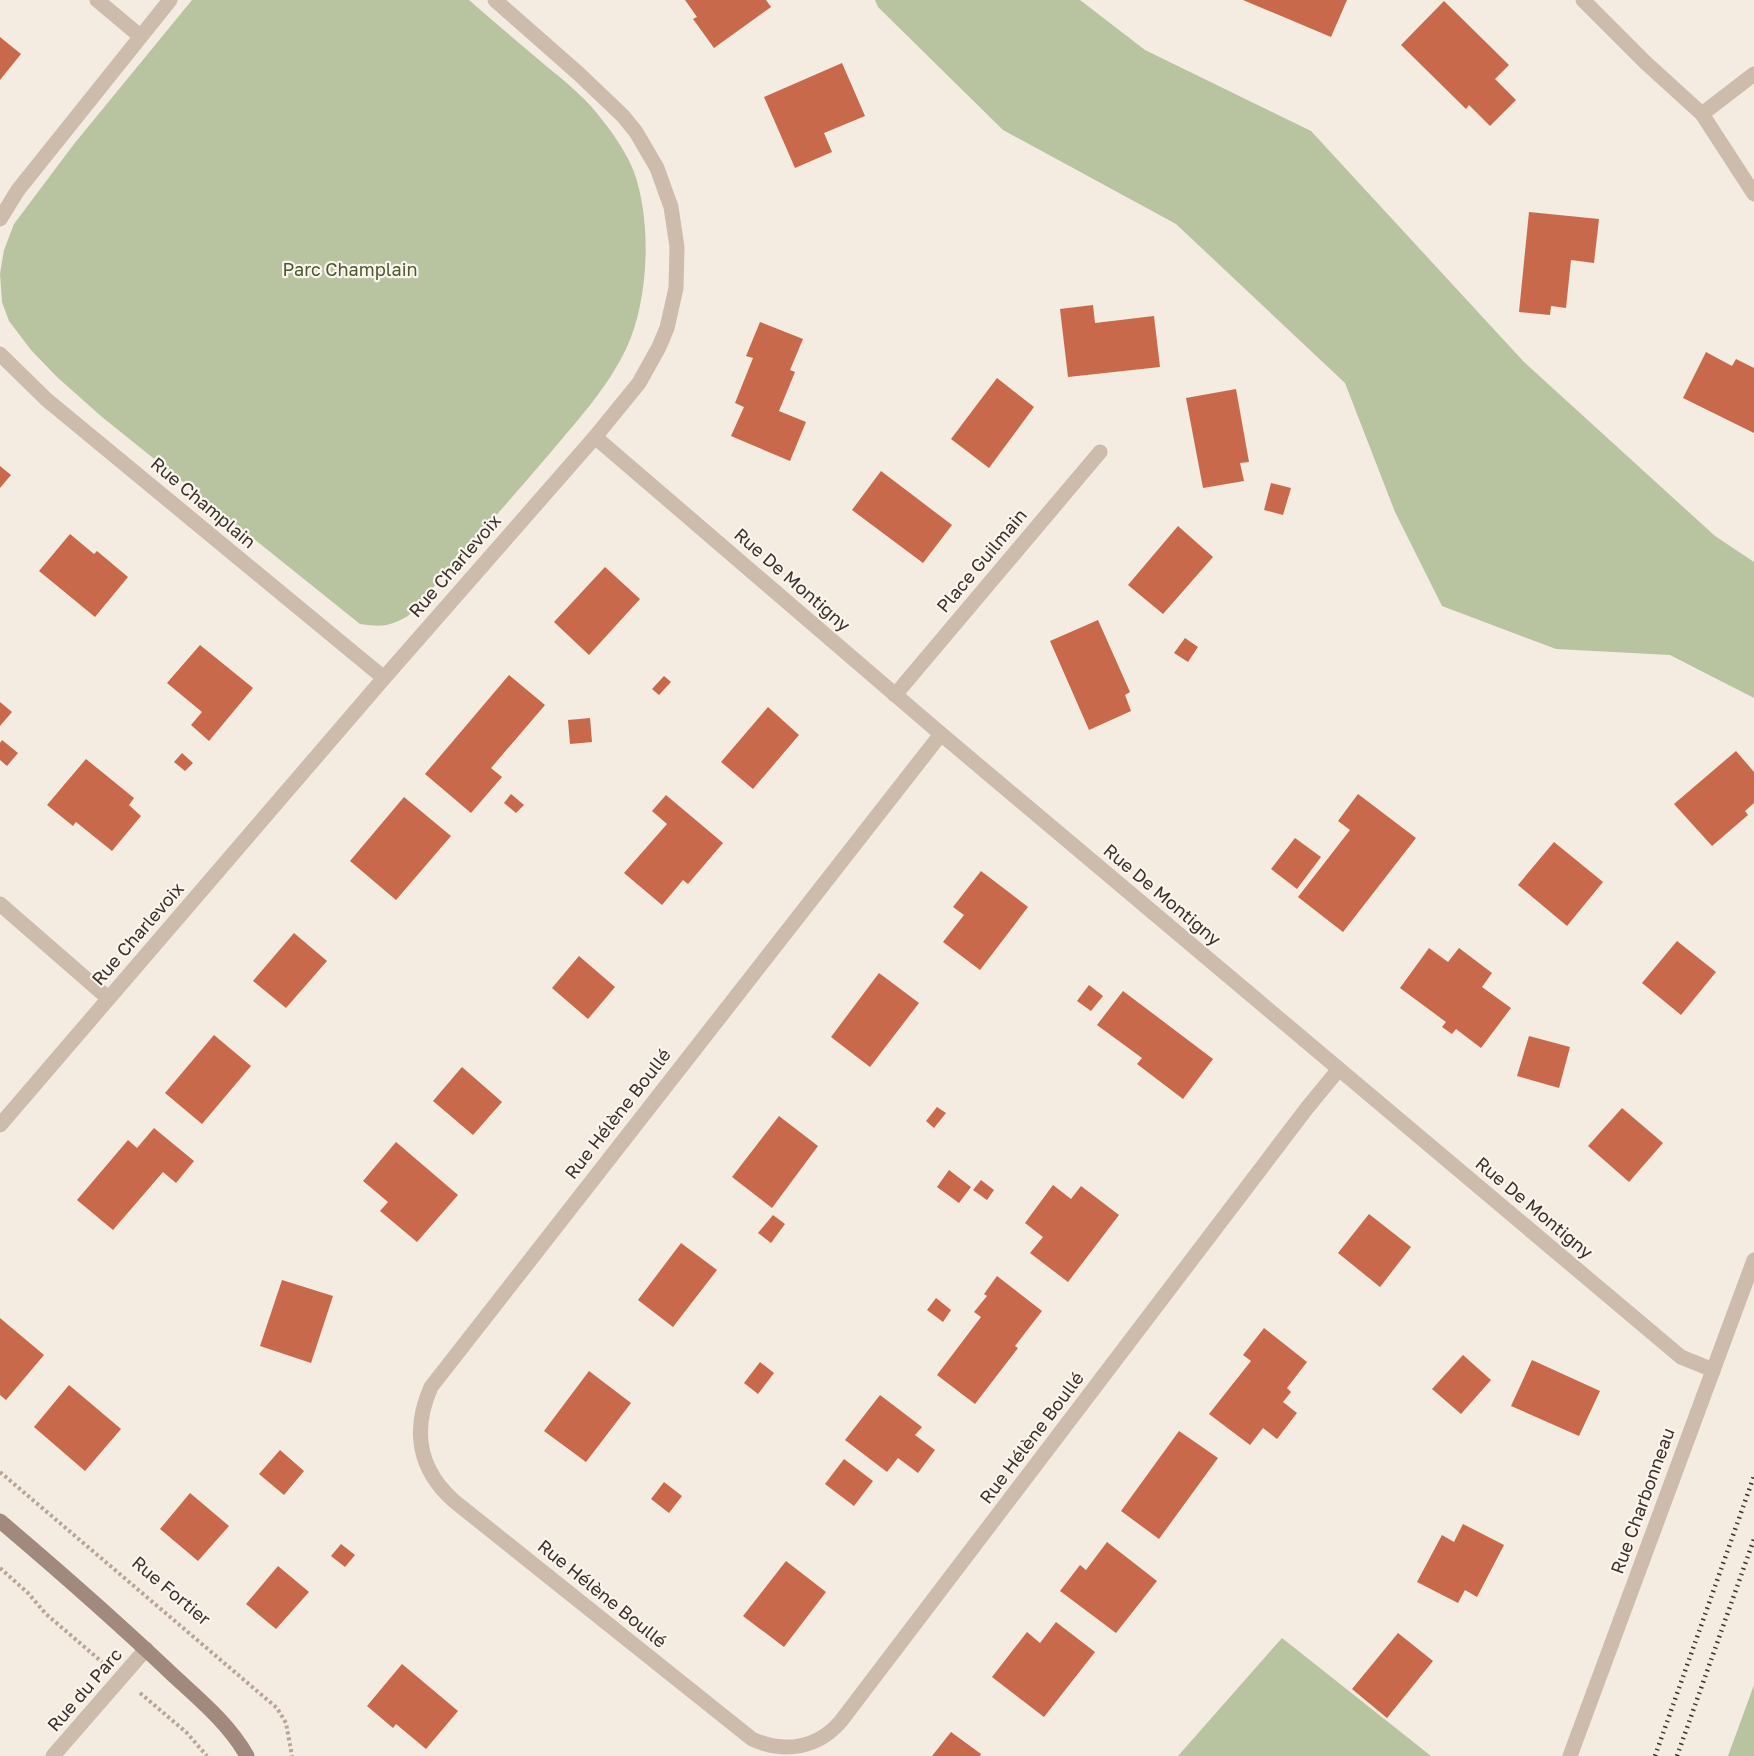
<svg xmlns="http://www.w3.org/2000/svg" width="1754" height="1756" font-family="'Golos Text',sans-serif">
	<rect width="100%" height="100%" fill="#f4ebe1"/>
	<g fill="#b8c4a0">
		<path d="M192 0H469C494 22 519 43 545 65 566 82 587 99 603 121 615 136 627 154 634 172 652 222 649 301 626 349 608 387 578 420 551 452 504 507 456 561 408 616 388 627 382 627 360 624L102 417 57 377 31 350 9 321 2 302 0 274 4 250 14 224 74 144Z"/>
		<path d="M875 0H1080L1145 50 1311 131 1524 362 1715 536 1754 562V698L1670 655 1556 649 1442 606 1395 512 1345 383 1176 224 1003 130 878 7Z"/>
		<path d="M1282 1638 1431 1756H1178Z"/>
		<path d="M1754 1685V1756H1728Z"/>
	</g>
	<g fill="#c8694b">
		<path d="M685 0H766L771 7 714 48 693 19 697 17Z"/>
		<path d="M1243 0H1347L1331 37Z"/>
		<path d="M1444 1 1509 65 1495 79 1516 100 1490 126 1469 105 1466 109 1401 45Z"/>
		<path d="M0 37 21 54 0 80Z"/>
		<path d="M842 63 865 116 824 133 832 152 795 168 764 97Z"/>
		<path d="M1529 212 1599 219 1594 263 1571 260 1566 308 1551 306 1550 315 1519 312Z"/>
		<path d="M1093 305 1095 323 1154 316 1160 367 1068 377 1060 309Z"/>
		<path d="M760 322 803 339 790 370 795 372 779 411 806 422 790 461 731 436 744 407 735 403 753 358 746 356Z"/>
		<path d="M1706 352 1732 366 1736 359 1754 368V433L1683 398Z"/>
		<path d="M997 378 1034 407 989 468 951 439Z"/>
		<path d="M1236 389 1249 462 1240 463 1244 481 1203 488 1186 398Z"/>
		<path d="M0 466 11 475 0 488Z"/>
		<path d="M881 471 952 525 923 563 852 510Z"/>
		<path d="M1271 483 1291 488 1283 515 1264 510Z"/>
		<path d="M1178 526 1213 557 1163 614 1128 585Z"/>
		<path d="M70 534 94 554 97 551 128 577 95 617 39 571Z"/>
		<path d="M605 567 640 599 589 655 554 622Z"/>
		<path d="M1098 620 1130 692 1125 695 1131 711 1089 730 1050 641Z"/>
		<path d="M1185 638 1198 647 1188 662 1174 653Z"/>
		<path d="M200 645 253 688 209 741 191 725 202 712 167 683Z"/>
		<path d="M509 675 545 705 491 768 502 777 471 813 425 774Z"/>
		<path d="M664 676 671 682 659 695 652 689Z"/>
		<path d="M0 702 12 712 0 726Z"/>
		<path d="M768 707 799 735 753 789 721 762Z"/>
		<path d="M590 718 592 742 570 744 568 720Z"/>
		<path d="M2 740 18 753 7 766 0 760V743Z"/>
		<path d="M1736 751 1754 772V803L1745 811 1748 815 1712 846 1674 804Z"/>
		<path d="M182 753 193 763 185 771 174 762Z"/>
		<path d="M86 759 134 798 129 805 141 816 112 851 76 822 73 826 47 805Z"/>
		<path d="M511 794 524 805 516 813 504 803Z"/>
		<path d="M1358 794 1416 838 1343 932 1298 897 1350 830 1338 821Z"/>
		<path d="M666 795 723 843 688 884 683 880 662 905 624 873 667 824 652 811Z"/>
		<path d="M404 797 451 836 396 900 350 861Z"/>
		<path d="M1295 838 1321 857 1297 889 1271 869Z"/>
		<path d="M1554 842 1603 882 1567 926 1518 885Z"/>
		<path d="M981 871 1028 907 980 970 943 942 964 915 953 907Z"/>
		<path d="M294 933 327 961 286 1008 253 981Z"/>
		<path d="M1677 941 1716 972 1681 1015 1642 983Z"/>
		<path d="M1429 948 1448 962 1459 948 1492 973 1482 987 1511 1008 1481 1048 1456 1029 1452 1034 1442 1027 1446 1022 1400 988Z"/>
		<path d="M579 956 615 987 588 1019 552 988Z"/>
		<path d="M879 973 919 1003 870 1067 831 1037Z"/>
		<path d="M1089 985 1103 996 1091 1011 1077 1001Z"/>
		<path d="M1123 991 1213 1059 1183 1099 1137 1064 1142 1058 1097 1025Z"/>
		<path d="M214 1035 251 1066 202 1124 165 1093Z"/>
		<path d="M1529 1036 1570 1047 1559 1088 1517 1076Z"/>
		<path d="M462 1067 502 1102 473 1135 433 1101Z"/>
		<path d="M937 1107 946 1113 934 1128 926 1121Z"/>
		<path d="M1622 1108 1663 1143 1629 1182 1588 1146Z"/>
		<path d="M779 1116 818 1146 772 1208 732 1177Z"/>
		<path d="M154 1128 194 1161 176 1183 163 1172 113 1230 77 1200 128 1140 137 1148Z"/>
		<path d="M396 1142 458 1195 417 1242 380 1211 388 1202 363 1181Z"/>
		<path d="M949 1170 971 1187 959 1203 937 1187Z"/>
		<path d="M981 1180 994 1190 987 1200 973 1190Z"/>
		<path d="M1053 1185 1071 1199 1081 1186 1119 1215 1068 1282 1030 1253 1043 1237 1025 1223Z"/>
		<path d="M1369 1214 1411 1247 1380 1287 1338 1253Z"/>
		<path d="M773 1215 785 1224 771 1243 758 1233Z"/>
		<path d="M681 1243 717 1270 673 1327 638 1300Z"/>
		<path d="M997 1276 1042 1311 1015 1346 1018 1348 975 1404 937 1375 981 1317 974 1312 987 1296 984 1294Z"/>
		<path d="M282 1280 333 1296 311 1363 260 1346Z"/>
		<path d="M936 1298 951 1310 943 1322 927 1310Z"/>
		<path d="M0 1318 44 1355 6 1400 0 1395Z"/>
		<path d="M1264 1328 1307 1362 1287 1388 1291 1392 1283 1402 1297 1413 1277 1439 1263 1428 1250 1445 1209 1414 1251 1361 1243 1355Z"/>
		<path d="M1463 1355 1491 1380 1461 1414 1432 1389Z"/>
		<path d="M1532 1360 1600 1391 1579 1436 1511 1406Z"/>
		<path d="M760 1362 774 1373 758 1394 744 1383Z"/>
		<path d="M589 1371 631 1403 586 1462 544 1431Z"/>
		<path d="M69 1385 121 1429 85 1471 34 1427Z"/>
		<path d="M880 1395 922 1427 915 1435 935 1450 918 1473 898 1458 887 1472 845 1440Z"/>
		<path d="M1179 1431 1218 1458 1159 1539 1121 1511Z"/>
		<path d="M280 1450 304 1471 284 1495 259 1474Z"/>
		<path d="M844 1459 873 1481 854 1506 825 1484Z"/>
		<path d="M664 1482 682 1496 669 1513 651 1499Z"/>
		<path d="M190 1493 229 1526 198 1561 160 1529Z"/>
		<path d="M1463 1524 1504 1545 1477 1597 1465 1590 1458 1603 1417 1582 1442 1535 1454 1542Z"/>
		<path d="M1107 1542 1157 1581 1116 1633 1060 1591 1080 1565 1086 1570Z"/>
		<path d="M341 1544 355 1555 345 1567 331 1556Z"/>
		<path d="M786 1561 826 1592 784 1647 743 1616Z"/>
		<path d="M278 1566 309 1592 276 1629 246 1604Z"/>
		<path d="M1056 1622 1095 1652 1044 1717 992 1677 1027 1632 1040 1643Z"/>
		<path d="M1398 1633 1433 1661 1387 1718 1352 1689Z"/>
		<path d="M402 1664 458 1711 426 1749 396 1724 393 1728 367 1706Z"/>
		<path d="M951 1732 981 1754 980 1756H932Z"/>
	</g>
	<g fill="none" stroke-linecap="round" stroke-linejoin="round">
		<g stroke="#b9a596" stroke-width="4" stroke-dasharray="3 3" stroke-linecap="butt">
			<path d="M0 1472 277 1708 286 1723 292 1756"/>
			<path d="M0 1568 28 1593 46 1614 102 1662"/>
			<path d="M140 1693 186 1732 207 1756"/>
		</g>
		<g stroke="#cdbbac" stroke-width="15">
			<path d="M97 0 140 36"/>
			<path d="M1583 0 1646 63 1702 114 1754 194"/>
			<path d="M1702 114 1754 74"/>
			<path d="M0 219 18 190 170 0"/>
			<path d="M0 354 47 400 384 678"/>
			<path d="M595 437 941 734 1681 1357 1713 1370"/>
			<path d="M895 695 1100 452"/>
			<path d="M941 734 431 1387C412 1430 418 1469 454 1501L752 1739C785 1754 818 1748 841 1721L1307 1108 1339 1069"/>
			<path d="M0 904 108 998"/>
			<path d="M0 1125 384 678 595 437 639 383 659 347 667 328 676 288 677 247 671 207 657 168 636 132 623 116 579 74 495 0"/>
			<path d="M53 1756 146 1649"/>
			<path d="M1570 1756 1754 1260"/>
		</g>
		<path stroke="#a18a7d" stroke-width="15" d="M0 1521C59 1571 117 1622 174 1676 200 1700 229 1724 247 1756"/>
		<g stroke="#3b302b" stroke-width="4.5" stroke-dasharray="1.5 4.5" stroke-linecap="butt">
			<path d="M1655 1756 1754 1476"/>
			<path d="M1677 1756 1754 1539"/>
		</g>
	</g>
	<g text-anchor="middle" stroke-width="4.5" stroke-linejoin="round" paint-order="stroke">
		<g font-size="18" fill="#4a5a2e" stroke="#fbf5ee">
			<text x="350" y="276">Parc Champlain</text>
		</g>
		<g font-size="18" fill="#3b302b" stroke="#fbf5ee">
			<text transform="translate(203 503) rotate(40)" y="6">Rue Champlain</text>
			<text transform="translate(982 561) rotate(-50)" y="6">Place Guilmain</text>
			<text transform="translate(455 566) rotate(-49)" y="6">Rue Charlevoix</text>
			<text transform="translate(792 580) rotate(41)" y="6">Rue De Montigny</text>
			<text transform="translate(1162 895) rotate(40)" y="6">Rue De Montigny</text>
			<text transform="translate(138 934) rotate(-49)" y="6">Rue Charlevoix</text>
			<text transform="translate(618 1114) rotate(-52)" y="6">Rue Hélène Boullé</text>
			<text transform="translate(1534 1208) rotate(40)" y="6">Rue De Montigny</text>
			<text transform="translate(1032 1438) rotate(-53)" y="6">Rue Hélène Boullé</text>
			<text transform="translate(1643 1501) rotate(-70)" y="6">Rue Charbonneau</text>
			<text transform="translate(171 1591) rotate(40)" y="6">Rue Fortier</text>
			<text transform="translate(602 1594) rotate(39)" y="6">Rue Hélène Boullé</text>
			<text transform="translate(85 1690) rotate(-49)" y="6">Rue du Parc</text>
		</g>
	</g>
</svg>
